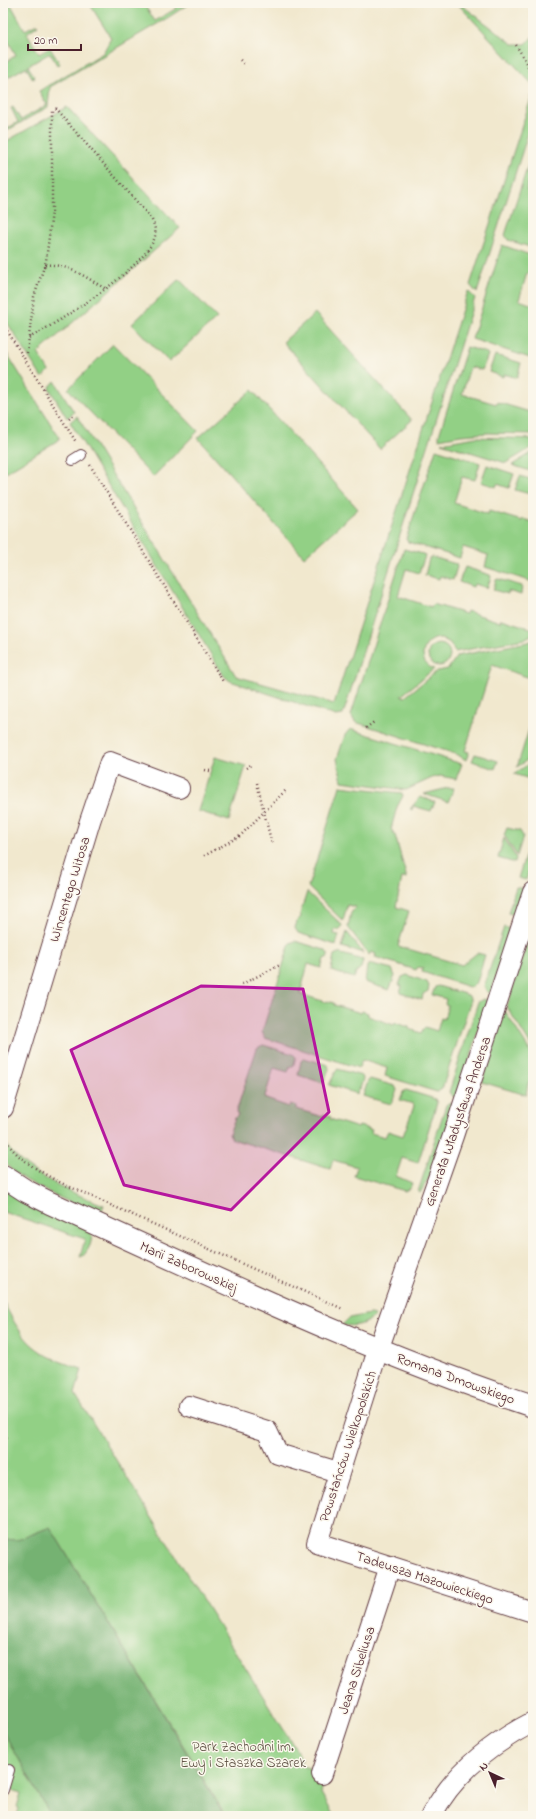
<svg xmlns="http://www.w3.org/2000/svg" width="536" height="1819" font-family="'Indie Flower',sans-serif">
	<rect width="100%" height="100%" fill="#fbf7ec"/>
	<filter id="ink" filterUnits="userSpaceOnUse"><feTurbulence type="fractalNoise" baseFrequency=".025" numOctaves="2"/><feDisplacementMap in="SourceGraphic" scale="8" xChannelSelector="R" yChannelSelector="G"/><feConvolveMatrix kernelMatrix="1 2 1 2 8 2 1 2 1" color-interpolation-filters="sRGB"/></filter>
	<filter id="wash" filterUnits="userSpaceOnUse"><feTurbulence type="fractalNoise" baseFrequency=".012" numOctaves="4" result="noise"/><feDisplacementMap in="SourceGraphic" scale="16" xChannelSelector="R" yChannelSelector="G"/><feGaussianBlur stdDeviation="0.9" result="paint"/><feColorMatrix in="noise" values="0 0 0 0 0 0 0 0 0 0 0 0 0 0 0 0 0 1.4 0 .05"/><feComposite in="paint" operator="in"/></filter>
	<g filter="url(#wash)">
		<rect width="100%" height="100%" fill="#f1e8ce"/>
		<g fill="#92d085" stroke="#6e7858">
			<path d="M3 3H10L25 30 37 24 38 25 27 33 39 54 50 48 60 64 57 65 50 53 28 66 35 78 33 79 26 67 3 80V64L16 55 3 32Z"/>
			<path d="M89 3H143L155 21 177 8 174 3H190L169 17 50 87 48 107 3 133V131L18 122 11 108 13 107 21 120 47 105 39 91 103 53 111 38Z"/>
			<path d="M457 3H459L513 44H526L533 36V85Z"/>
			<path d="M532 95 533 118 477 293 470 285Z"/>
			<path d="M67 107 180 228 38 353 49 371 42 378 3 316V143Z"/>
			<path d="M533 150V168L526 190 533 193V248L508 240 505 235Z"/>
			<path d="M502 245 533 256V275L527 273 519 300 533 305V359L472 339Z"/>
			<path d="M179 279 217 318 169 362 132 324Z"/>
			<path d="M468 291 475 298 343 715 336 716 230 681 224 676 70 422 77 416 236 676 334 704Z"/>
			<path d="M315 313 412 420 380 449 283 342Z"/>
			<path d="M113 344 198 431 153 477 68 389Z"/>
			<path d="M3 347 60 439 3 474Z"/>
			<path d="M467 347 487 353 488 355 482 370 470 367 462 394 496 404 497 402 530 412 531 409 533 410V434L488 433 461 435 439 439V435Z"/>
			<path d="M495 355 521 363 517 378 504 374 503 377 489 372Z"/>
			<path d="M55 381 74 412 67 418 49 388Z"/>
			<path d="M252 390 358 509 304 557 198 438Z"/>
			<path d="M476 437 533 439V447L506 463 441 443Z"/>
			<path d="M436 449 480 463 475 480 462 477 454 503 488 514 489 511 522 521 523 519 533 522V582L485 567 488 555 463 547 460 558 408 542 406 539Z"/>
			<path d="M533 452V472L512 465Z"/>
			<path d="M487 465 514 474 509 488 497 484 496 487 481 482Z"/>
			<path d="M520 476 533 480V492L530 491V494L515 490Z"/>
			<path d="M404 549 423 554 425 556 419 573 406 569 398 596 431 607 433 604 466 614 467 611 500 622 501 619 533 629V634L524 639 455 652 450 643 441 638C423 638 415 662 434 669L401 696 405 697 437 671 448 669 457 656 528 642 533 640V679L492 665 465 751 469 752 466 760 458 755 355 722 351 715Z"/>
			<path d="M432 557 456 564 457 567 453 580 440 576 439 579 425 575 429 559Z"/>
			<path d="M465 567 490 575 491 577 487 588 475 584 473 587 459 582Z"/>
			<path d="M498 579 522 586 521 595 508 591V594L493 590 496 580Z"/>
			<circle cx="439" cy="655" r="11"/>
			<path d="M532 720 533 756 517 767Z"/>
			<path d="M350 729 462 764 456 779 440 776 432 778 406 790 342 781 337 759 345 735Z"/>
			<path d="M475 754 498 761 495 769 472 761Z"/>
			<path d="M215 757 246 766 229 821 198 811Z"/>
			<path d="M533 761V780L514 774Z"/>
			<path d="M340 786 402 793 403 796 397 807 391 829 395 835 406 875V878H402L396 907 409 911 398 946 462 965 477 953 485 955 477 982 472 987H469L422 972 423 968 418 967 416 970 375 957 376 954 371 952 369 955 348 927 351 913 356 907 347 905 343 921 308 887Z"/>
			<path d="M448 788H454L448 802 424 794Z"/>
			<path d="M420 797 435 802 431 811 413 806 412 810 410 809Z"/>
			<path d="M507 828 520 831 523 836 517 856 504 835Z"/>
			<path d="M533 832V860L526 880 518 878Z"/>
			<path d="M504 838 516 858 515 863 498 858Z"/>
			<path d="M516 887 524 889 515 915 508 913Z"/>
			<path d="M307 892 342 925 340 930 335 929 334 934 339 935 336 945 298 933 295 928 297 921 301 917 300 914Z"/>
			<path d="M504 927 511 929 491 993 487 992 484 986Z"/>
			<path d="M347 932 363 953 342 947Z"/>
			<path d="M295 941 325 950 328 954V957L324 959 321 968 308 964 300 994 326 1002 327 1001 334 1003V1005L361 1013 362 1011 368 1013V1016L394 1025 395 1023 409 1027V1029L421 1033 425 1027 437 1031 441 1018 444 1019 448 1005 445 1004 446 999 432 995 435 987 438 986 468 995 470 998V1003L442 1089 437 1092 385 1076 387 1068 362 1060 359 1068 265 1038 262 1032 290 943Z"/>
			<path d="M527 941 533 954V1049L507 1007Z"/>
			<path d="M338 953 363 960 361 968 357 971 354 978 331 971 334 955Z"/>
			<path d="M372 964 392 969 395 976 389 990 365 982 367 966Z"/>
			<path d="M407 975 427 982 429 986 428 991 423 994 422 1000 400 993 402 986 399 985 402 977Z"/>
			<path d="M483 999 488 1000 458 1098 452 1096 449 1092 478 1002Z"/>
			<path d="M505 1011 533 1056V1077L528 1084 526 1095 482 1082Z"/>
			<path d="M263 1045 293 1054 296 1057 293 1067H290L288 1072 274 1068 265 1096 266 1099 289 1107 290 1104 296 1106V1109L323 1117 324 1115 331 1117 330 1119 358 1128 359 1126 372 1130 371 1133 385 1137 388 1131 403 1136 414 1106 413 1104 400 1100 403 1092 406 1090 435 1099 437 1103 418 1163 402 1158 396 1176 412 1183 410 1188 405 1191 354 1176 357 1167 333 1160 330 1169 232 1139 229 1134 235 1118 238 1115 236 1112 257 1048Z"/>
			<path d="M304 1058 328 1065 329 1069 323 1083 298 1075 301 1061Z"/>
			<path d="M337 1069 362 1076 363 1079 360 1089H358L357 1094 329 1085Z"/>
			<path d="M370 1079 395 1086 397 1090 391 1104 363 1096 368 1081Z"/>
			<path d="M450 1102 456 1104 435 1168 420 1193 418 1192 446 1105Z"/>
			<path d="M3 1139C17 1170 74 1194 104 1205L101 1212 97 1214C77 1205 14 1180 4 1161 1 1155 3 1146 3 1139Z"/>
			<path d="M3 1188 91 1232C93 1242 89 1249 83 1256L80 1257 85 1239 3 1212Z"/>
			<path d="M3 1301C25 1345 35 1354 82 1369L75 1394 302 1759 301 1765 326 1775 321 1793 334 1816H226L50 1527 18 1540 3 1539Z"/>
			<path d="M370 1314 375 1315C367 1325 355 1327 342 1325L349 1318Z"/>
			<path d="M3 1731 51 1816H17L19 1808 17 1807 21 1793 11 1790 17 1769 3 1765Z"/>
		</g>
		<path fill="#75b272" stroke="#60684e" d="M50 1527 225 1816H51L3 1731V1539L18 1540Z"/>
	</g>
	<g filter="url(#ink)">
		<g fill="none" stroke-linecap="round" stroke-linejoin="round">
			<defs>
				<g id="service">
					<path d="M73 460 81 455"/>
					<path d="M3 1790 9 1770"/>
				</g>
				<g id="minor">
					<path d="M533 892 453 1136 378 1350 317 1543 533 1612"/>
					<path d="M3 1108 90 821 110 762 179 788"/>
					<path d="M189 1406 267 1431 278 1454 338 1472"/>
					<path d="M322 1774 390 1566"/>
					<path d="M431 1816C454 1773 490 1744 533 1722"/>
				</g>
				<path id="tertiary" d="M3 1176 26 1191 50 1203C209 1275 367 1352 533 1406"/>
			</defs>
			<use href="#service" stroke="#633d43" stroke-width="12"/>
			<use href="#minor" stroke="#633d43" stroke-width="22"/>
			<use href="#tertiary" stroke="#633d43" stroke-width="24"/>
			<g stroke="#633d43" stroke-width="2.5" stroke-dasharray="1 3" stroke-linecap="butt">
				<path d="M516 45 527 63 533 83"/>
				<path d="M240 60 244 64"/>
				<path d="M45 265C67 263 87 278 106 289"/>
				<path d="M3 324 76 442"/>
				<path d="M29 338C57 323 148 267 155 236 156 230 154 224 151 218L54 107"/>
				<path d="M27 353 34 297 46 261 52 212V108"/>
				<path d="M69 419 75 414"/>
				<path d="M90 465 224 683"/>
				<path d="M366 728 374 722"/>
				<path d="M246 768 251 765"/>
				<path d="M205 770 210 771"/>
				<path d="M257 783 272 845"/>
				<path d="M204 856 240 836 286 790"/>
				<path d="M242 984 280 965"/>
				<path d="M3 1130 6 1132C2 1151 43 1173 57 1181L343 1309"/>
				<path d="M3 1439 9 1436"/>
			</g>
			<use href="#service" stroke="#fff" stroke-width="10"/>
			<use href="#minor" stroke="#fff" stroke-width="20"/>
			<use href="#tertiary" stroke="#fff" stroke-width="22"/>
		</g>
	</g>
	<path fill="#b5179e" fill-opacity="0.2" stroke="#b5179e" stroke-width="3" stroke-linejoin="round" d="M201 986 303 989 329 1112 231 1210 124 1185 71 1050Z"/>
	<g text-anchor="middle" stroke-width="3" stroke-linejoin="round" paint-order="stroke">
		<g font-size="14" fill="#4a1f2b" stroke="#fbf7ec">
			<text transform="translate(69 889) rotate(-73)" y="5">Wincentego Witosa</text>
			<text transform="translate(457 1121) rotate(-71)" y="5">Generała Władysława Andersa</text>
			<text transform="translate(189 1266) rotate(24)" y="5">Marii Zaborowskiej</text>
			<text transform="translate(456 1378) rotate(20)" y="5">Romana Dmowskiego</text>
			<text transform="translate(347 1446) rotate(-72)" y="5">Powstańców Wielkopolskich</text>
			<text transform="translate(425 1577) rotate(18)" y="5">Tadeusza Mazowieckiego</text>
			<text transform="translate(356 1670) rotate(-72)" y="5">Jeana Sibeliusa</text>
		</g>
		<g font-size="14" fill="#605446" stroke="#fbf7ec">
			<text x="243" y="1751">Park Zachodni im.<tspan x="243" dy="16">Ewy i Staszka Szarek</tspan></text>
		</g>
	</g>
	<rect width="536" height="1819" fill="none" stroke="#fbf7ec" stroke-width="16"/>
	<g transform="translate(490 1773) rotate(316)" stroke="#fbf7ec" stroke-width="3" paint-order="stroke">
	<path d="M0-3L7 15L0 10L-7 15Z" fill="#4a1f2b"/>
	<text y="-6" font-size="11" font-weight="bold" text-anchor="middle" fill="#4a1f2b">N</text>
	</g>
	<path d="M28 44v6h53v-6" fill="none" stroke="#4a1f2b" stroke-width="2"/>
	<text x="34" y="44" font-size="12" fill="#4a1f2b" stroke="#fbf7ec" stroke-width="3" paint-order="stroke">20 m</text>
</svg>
